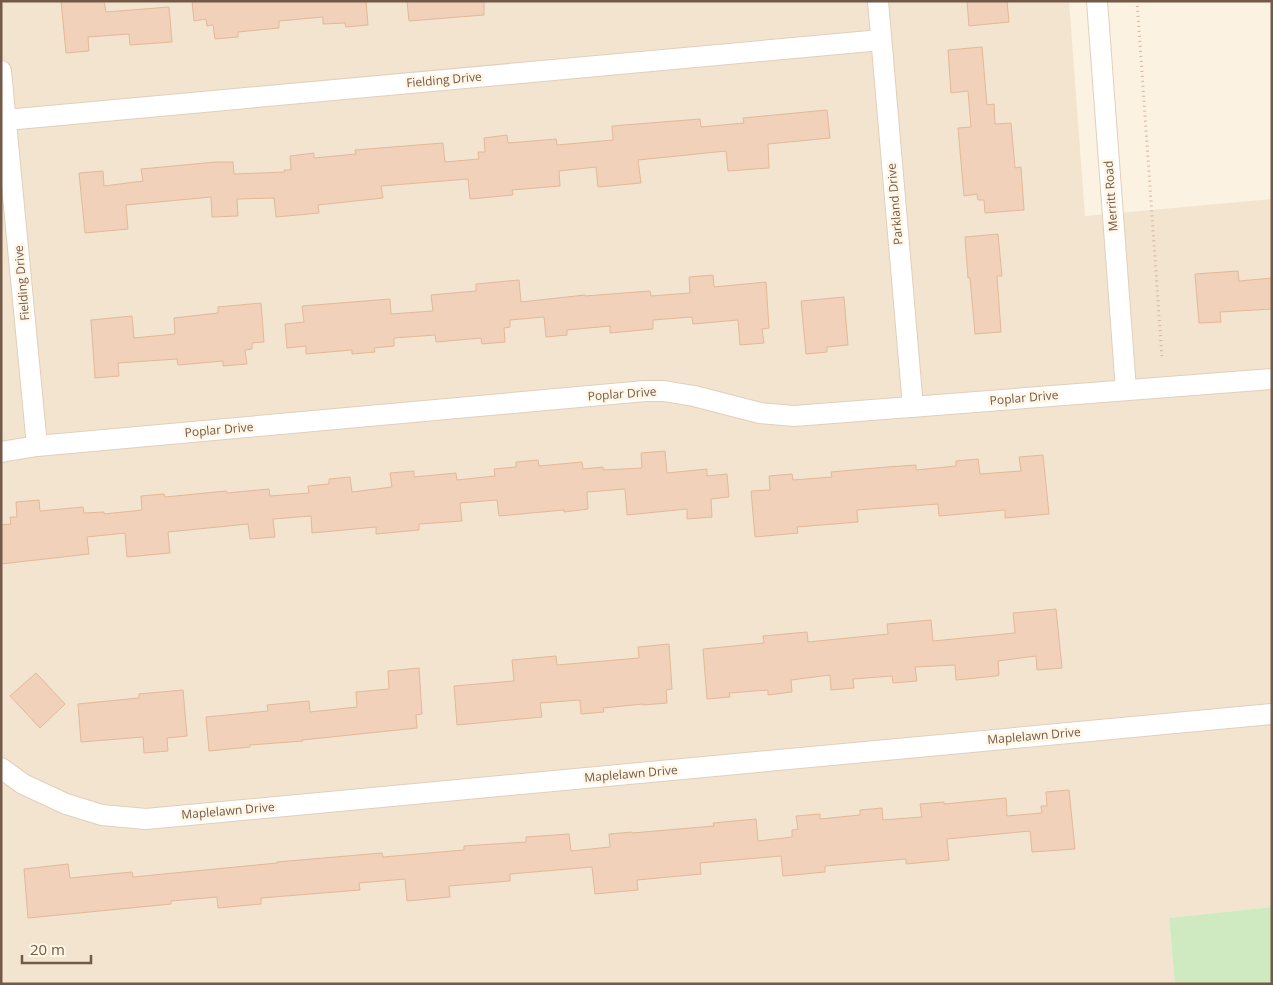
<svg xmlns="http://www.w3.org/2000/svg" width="1273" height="985" font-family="'Open Sans',sans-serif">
	<rect width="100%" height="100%" fill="#fcf2e1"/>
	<path fill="#f3e4cf" d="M1 1H1069L1085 216 1272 199V907L1169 918 1175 984H1Z"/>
	<path fill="#cfe9c0" d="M1272 907V984H1175L1169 918Z"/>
	<g fill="#f1d1b9" stroke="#e3b899">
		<path d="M61 1H104L106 12 169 7 172 42 130 45 129 34 88 37 89 51 66 53Z"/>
		<path d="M192 1H366L368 25 346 27 345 23 323 24V17L279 21V28L238 32V37L215 39 213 25 207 26 206 19 194 21Z"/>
		<path d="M407 1H484V15L409 21Z"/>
		<path d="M967 1H1007L1009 22 969 26Z"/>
		<path d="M982 47 987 105 994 104 995 124 1011 123 1015 168 1021 167 1024 210 985 213 984 200H978L977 194 964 196 958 128 971 127 968 91 951 93 948 50Z"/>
		<path d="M827 110 830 138 768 144 769 168 728 171 726 151 638 160 641 183 598 187 596 167 559 171 560 186 512 190 513 195 470 199 468 179 381 186 383 198 318 205 319 213 276 217 274 198 237 199 238 216 212 217 211 197 126 205 128 229 85 233 79 173 103 171 104 186 143 181 141 169 216 162H233L234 174 285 172 284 170H291L290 156 314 153V158L356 154 355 150 443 143 445 162 479 159 478 152H485L484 138 507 135 508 143 556 139 557 145 613 140 612 126 700 119 701 127 744 123 743 118Z"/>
		<path d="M998 234 1002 276H997L1001 332 975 334 970 278H968L965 237Z"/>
		<path d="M1238 271 1239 281 1272 278V309L1220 312 1221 322 1199 323 1195 274Z"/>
		<path d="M713 275 714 287 766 282 769 328 762 329 764 343 740 345 738 320 693 324 692 317 653 320V329L610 333V326L567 330V335L546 337 544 317 510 320V327L504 328 505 342 482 344 481 338 436 342 435 335 394 338V346L374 348 375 352 352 354V350L306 354V346L287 348 285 324 304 322 302 306 390 299 391 314 433 311 431 295 476 291V284L519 280 521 302 585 295V296L650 291 651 296 690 293 689 277Z"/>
		<path d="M844 297 848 345 827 347V352L806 354 801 301Z"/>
		<path d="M261 303 264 342 252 343V349L245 350 247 364 223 366V361L178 365 177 359 118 363 119 376 95 378 91 320 132 316 134 338 175 334 174 318 218 313V307Z"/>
		<path d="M665 451 667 473 707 469V476L727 474 729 497 711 499 712 517 687 519V509L627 515 625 489 587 492 588 509 564 512V510L499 516 497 500 460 503 462 521 419 524V530L376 534V527L312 533 311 516 273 519 275 537 250 539 248 524 168 532 170 553 127 557 125 533 87 537 89 554 1 564V525L11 524 10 517H17L16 502 39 500 40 511 83 507 84 513 104 512V514L142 510 141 496 164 494 165 497 226 491 227 493 269 489 270 496 309 493 308 486 329 484V479L350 477 352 492 392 487 390 473 414 471V477L456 473 457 480 495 476 494 469 516 467V462L538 460 539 466 582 462 583 469 603 467V470L642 468 641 453Z"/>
		<path d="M1043 455 1049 514 1005 518V510L939 516 938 504 857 510 858 522 797 527 798 533 755 537 751 491 770 490 769 476 792 474 793 480 832 477 831 472 887 467 916 465V470L956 466V461L978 459 980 474 1021 471 1019 457Z"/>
		<path d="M1056 609 1062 668 1037 670 1036 656 998 661 999 675 996 676 956 680 955 665 915 667 917 681 893 683 892 676 853 679 854 688 831 690 830 675 791 680 792 692 768 695V690L729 693 730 697 707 699 703 649 764 643 763 636 807 632 808 642 888 634 887 624 931 620 933 641 1015 633 1013 613Z"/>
		<path d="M669 644 672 689 666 690 667 703 643 705V704L603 708 604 712 581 714 580 700 540 703 542 717 457 725 454 686 514 681 512 660 556 656 557 665 639 658 638 647Z"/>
		<path d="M419 668 422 714 416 715 417 728 302 740 303 741 250 745V747L209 751 206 717 268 711 267 705 309 701 310 712 357 707 356 692 389 689 388 671Z"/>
		<path d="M36 673 65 704 40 728 10 696Z"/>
		<path d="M183 690 187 736 167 738 168 751 144 753 143 737 81 742 78 704 139 698V694Z"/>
		<path d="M1069 790 1075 849 1032 852 1030 831 947 839 949 860 906 864V859L825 866V872L783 876 781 856 700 863 701 874 637 880 638 890 595 894 592 867 510 874V881L449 886 450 897 407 901 405 879 359 883 360 890 261 898V904L218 908 217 897 171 901V904L28 918 24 869 68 864 70 878 132 872 133 877 277 863V862L382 853 383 857 464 850V846L526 842V837L569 834 571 851 610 847 609 834 632 832V833L714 826 713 823 756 819 758 841 792 837V830L798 829 796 816 820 814V819L860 815V810L882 808 883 820 922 817 920 804 944 802V804L1006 798 1007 816 1042 813 1041 806H1047L1046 792Z"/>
	</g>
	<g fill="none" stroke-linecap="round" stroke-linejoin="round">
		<defs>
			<g id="minor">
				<path d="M878 1 913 407"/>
				<path d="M1097 1 1126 390"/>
				<path d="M1 71 37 446"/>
				<path d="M6 120 881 40"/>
				<path d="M1 452 37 446 645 391H664L694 396 760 413 794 416 1272 379"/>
				<path d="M1 768 23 784 66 804 102 815 146 819 1272 714"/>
			</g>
		</defs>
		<use href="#minor" stroke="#e0cfbd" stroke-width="22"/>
		<path stroke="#d5b59c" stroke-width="3" stroke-dasharray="1 4" stroke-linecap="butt" d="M1137 1 1162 358"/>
		<use href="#minor" stroke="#fff" stroke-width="20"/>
	</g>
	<g text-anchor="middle" stroke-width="5" stroke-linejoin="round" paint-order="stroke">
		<g font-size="12" fill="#725948" stroke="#fff6e6">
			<text transform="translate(444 80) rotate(-5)" y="4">Fielding Drive</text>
			<text transform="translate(1111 196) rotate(-94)" y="4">Merritt Road</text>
			<text transform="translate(895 204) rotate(-95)" y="4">Parkland Drive</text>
			<text transform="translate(22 283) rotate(-95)" y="4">Fielding Drive</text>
			<text transform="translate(622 394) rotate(-4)" y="4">Poplar Drive</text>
			<text transform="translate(1024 398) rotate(-5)" y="4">Poplar Drive</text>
			<text transform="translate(219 430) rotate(-5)" y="4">Poplar Drive</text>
			<text transform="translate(1034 736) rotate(-5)" y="4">Maplelawn Drive</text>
			<text transform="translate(631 774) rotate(-5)" y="4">Maplelawn Drive</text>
			<text transform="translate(228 811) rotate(-5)" y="4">Maplelawn Drive</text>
		</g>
	</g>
	<rect width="1273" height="985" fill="none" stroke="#725948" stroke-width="5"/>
	<path d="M22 955v8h69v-8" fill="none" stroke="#725948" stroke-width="2.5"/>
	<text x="30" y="955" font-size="15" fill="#725948" stroke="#fff6e6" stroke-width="4" paint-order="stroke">20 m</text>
</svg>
